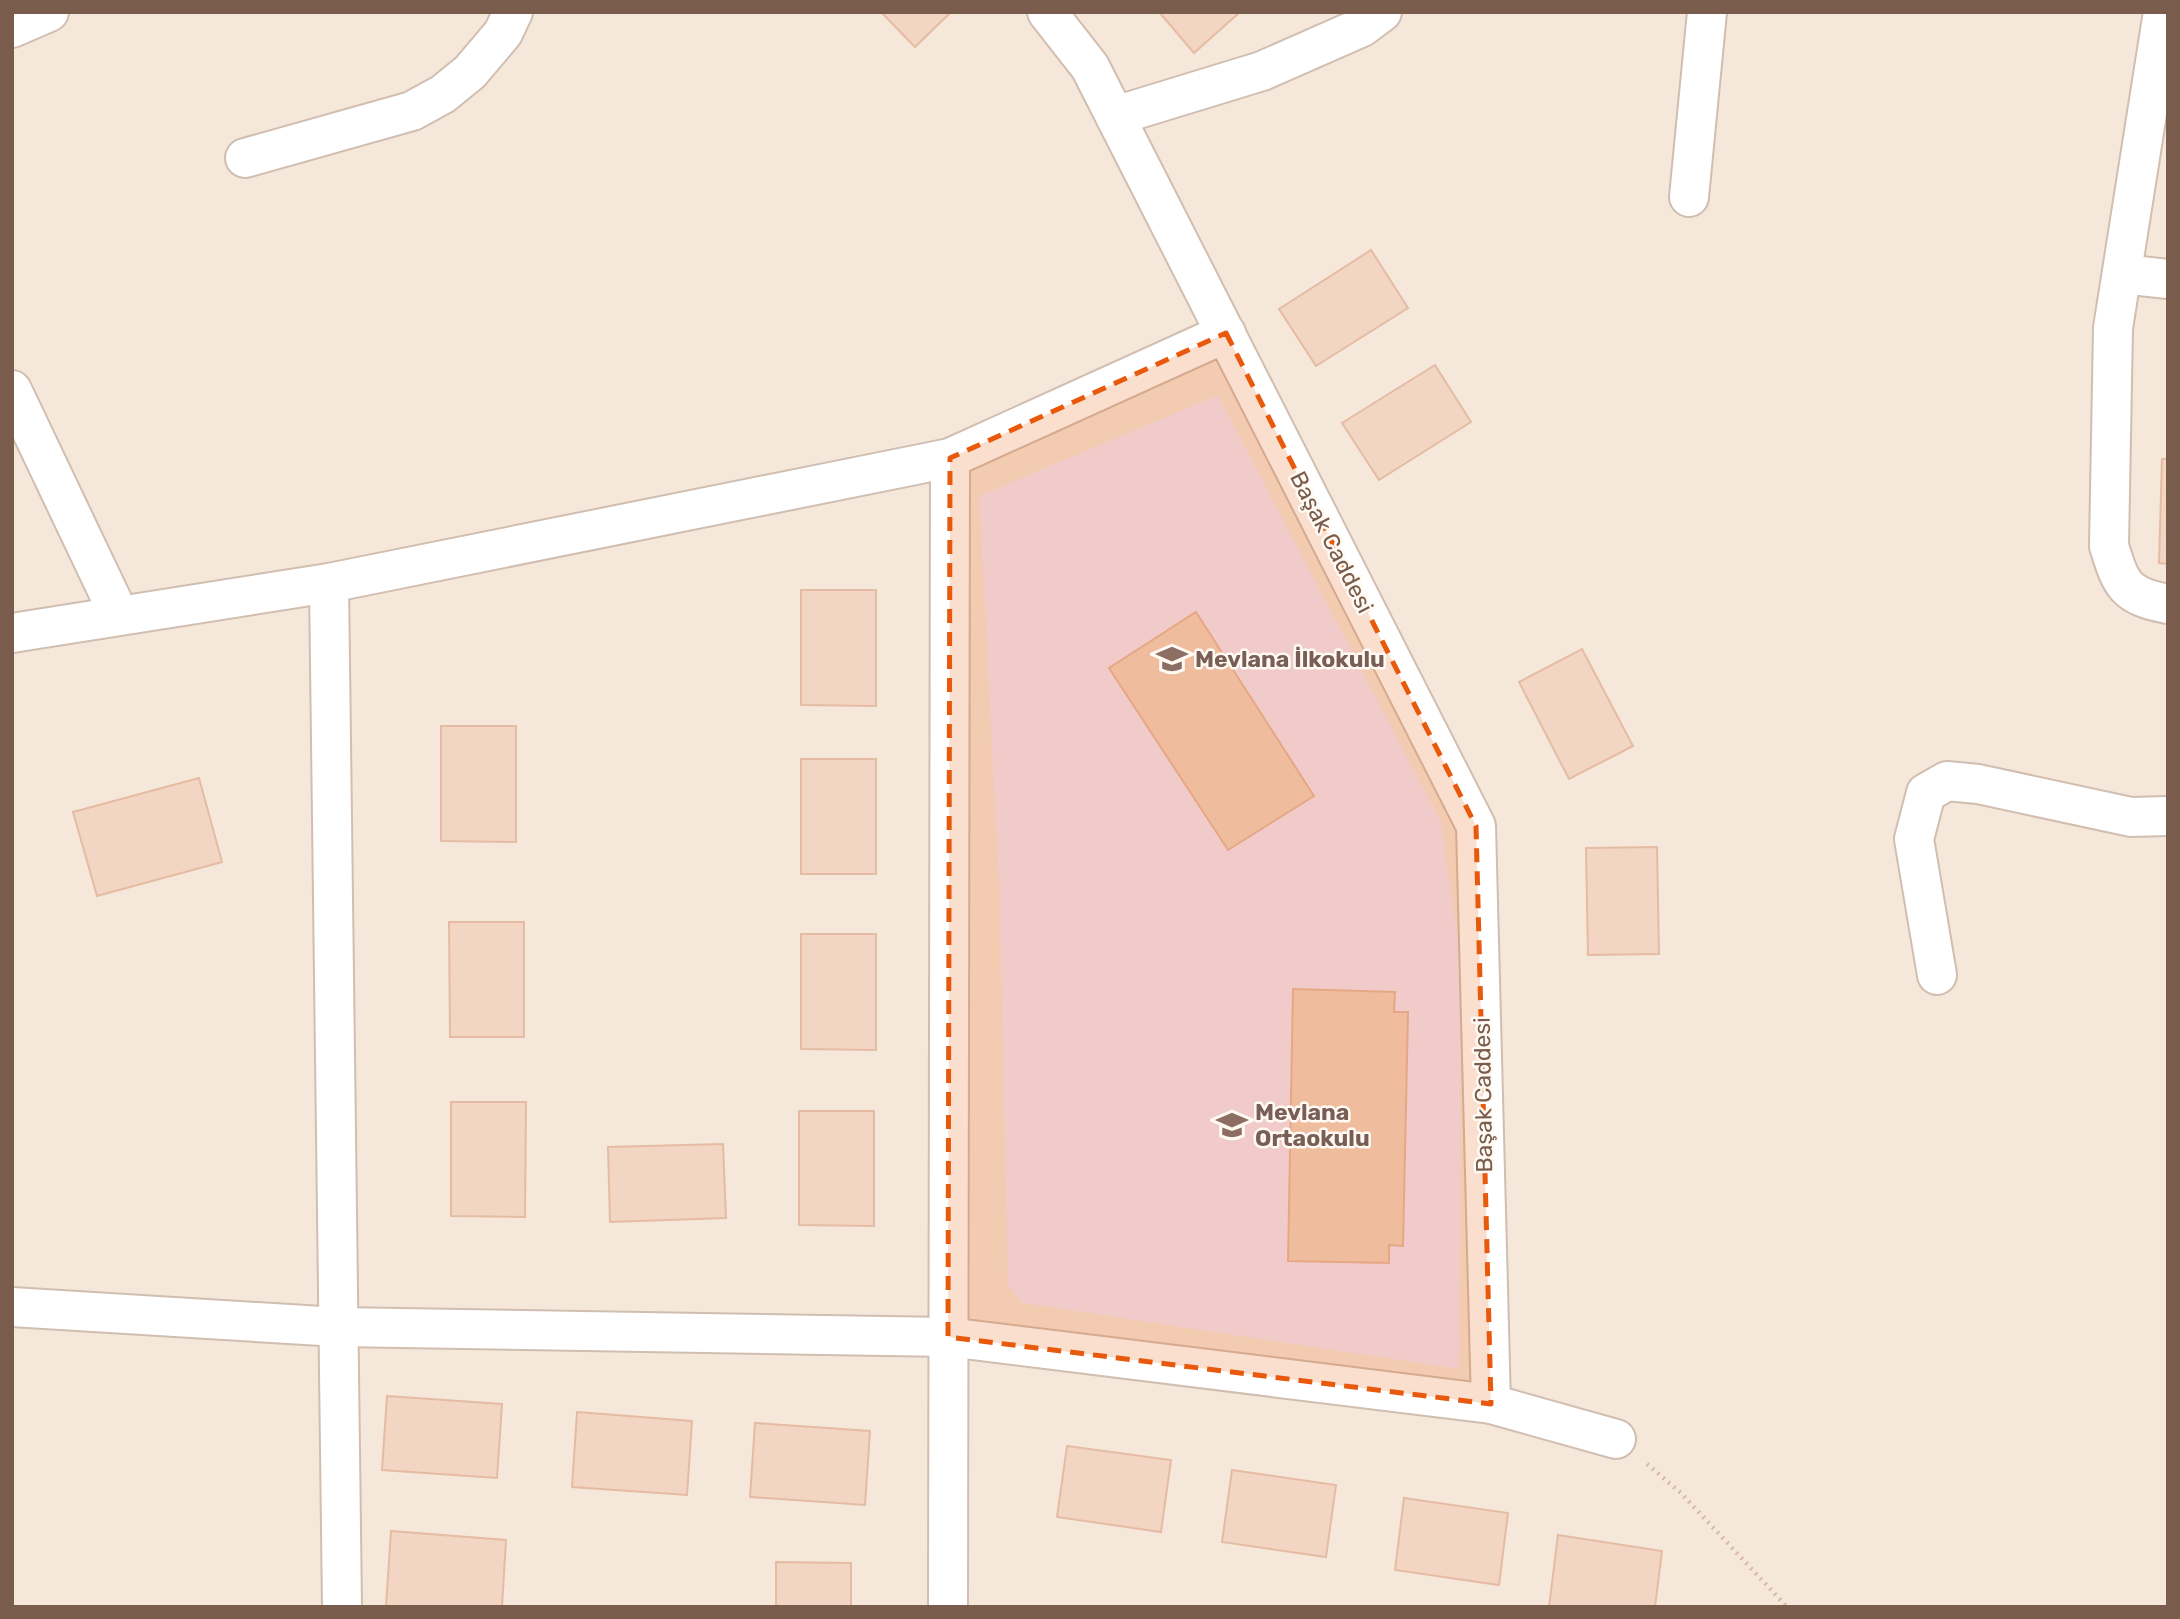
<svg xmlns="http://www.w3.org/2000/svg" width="2180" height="1619" font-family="Rubik,sans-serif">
	<rect width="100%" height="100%" fill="#fdf6ec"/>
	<rect fill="#f5e8da" x="12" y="12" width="2156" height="1595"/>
	<path fill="#f3e8fa" d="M1218 395 1441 822 1461 962 1459 1369 1023 1303 1008 1287 999 883 979 496Z"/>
	<g fill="#f3d5c3" stroke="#e6bba3" stroke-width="2">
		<path d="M881 12H951L915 47Z"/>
		<path d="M1159 12H1240L1194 53Z"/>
		<path d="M1371 250 1408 308 1316 366 1279 309Z"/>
		<path d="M1435 365 1471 422 1379 480 1342 423Z"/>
		<path d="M2162 459H2168V564L2159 563Z"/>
		<path d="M801 590H876V706L801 705Z"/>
		<path d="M1196 612 1314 796 1228 850 1109 668Z"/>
		<path d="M1582 649 1633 746 1569 779 1519 682Z"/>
		<path d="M441 726H516V842L441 841Z"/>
		<rect x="801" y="759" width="75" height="115"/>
		<path d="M199 778 222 862 97 896 73 812Z"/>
		<path d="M1657 847 1659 954 1588 955 1586 848Z"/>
		<path d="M449 922H524V1037H450Z"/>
		<path d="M801 934H876V1050L801 1049Z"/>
		<path d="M1293 989 1395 992 1394 1012H1408L1403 1246 1389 1245V1263L1288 1261Z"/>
		<path d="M451 1102H526L525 1217 451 1216Z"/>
		<path d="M799 1111H874V1226L799 1225Z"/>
		<path d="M723 1144 726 1218 610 1222 608 1147Z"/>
		<path d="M387 1396 502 1404 497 1478 382 1470Z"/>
		<path d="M577 1412 692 1421 687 1495 572 1487Z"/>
		<path d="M755 1423 870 1431 865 1505 750 1497Z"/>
		<path d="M1067 1446 1171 1460 1161 1532 1057 1517Z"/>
		<path d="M1232 1470 1336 1485 1326 1557 1222 1542Z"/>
		<path d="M1404 1498 1508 1513 1499 1585 1395 1570Z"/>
		<path d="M391 1531 506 1540 502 1607 386 1606Z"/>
		<path d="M1558 1535 1662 1551 1655 1607H1549Z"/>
		<path d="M776 1562 851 1563V1607H776Z"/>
	</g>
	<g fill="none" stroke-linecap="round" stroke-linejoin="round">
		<defs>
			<g id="minor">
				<path d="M1047 12 1090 67 1476 826 1491 1404"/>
				<path d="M2163 12 2113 328 2109 546C2121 585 2125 596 2168 604"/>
				<path d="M12 28 49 12"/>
				<path d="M1115 116 1262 71 1362 27 1382 12"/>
				<path d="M245 158 412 111 443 94 470 72 503 33 513 12"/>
				<path d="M1689 197 1707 12"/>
				<path d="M2122 274 2168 279"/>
				<path d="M12 390 119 615"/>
				<path d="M329 583 342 1607"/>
				<path d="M12 633 329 583 950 458 1226 333"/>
				<path d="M1937 975 1914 839 1926 793 1947 781 1978 784 2131 817 2168 816"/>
				<path d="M12 1307 338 1327 948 1337 1491 1404 1616 1439"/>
				<path d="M948 1607 950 458"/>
			</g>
		</defs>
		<use href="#minor" stroke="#d1beb0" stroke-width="42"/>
		<path stroke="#d9b8a5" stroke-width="4.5" stroke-dasharray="2 5" stroke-linecap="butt" d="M1647 1464 1681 1493 1787 1607"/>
		<use href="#minor" stroke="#fff" stroke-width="38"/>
	</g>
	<path fill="#e8590c" fill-opacity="0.2" stroke="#e8590c" stroke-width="5" stroke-dasharray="14 9" stroke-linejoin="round" d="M1226 333 1476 826 1491 1404 948 1337 950 458Z"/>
	<defs>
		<symbol id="school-bare" viewBox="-9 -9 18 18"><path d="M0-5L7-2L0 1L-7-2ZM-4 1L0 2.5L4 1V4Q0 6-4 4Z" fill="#8d6e63" stroke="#fffaf3" stroke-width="2.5" paint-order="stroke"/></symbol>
	</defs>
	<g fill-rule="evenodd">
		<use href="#school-bare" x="1150" y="637" width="44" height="44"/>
		<use href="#school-bare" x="1210" y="1103" width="44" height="44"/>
	</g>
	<g text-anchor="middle" stroke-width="5" stroke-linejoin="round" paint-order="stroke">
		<g font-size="23" fill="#7a5c4d" stroke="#fffaf3">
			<text transform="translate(1332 542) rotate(63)" y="8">Başak Caddesi</text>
			<text transform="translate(1483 1095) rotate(-91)" y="8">Başak Caddesi</text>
		</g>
		<g font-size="23" font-weight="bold" fill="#785e54" stroke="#fffaf3" text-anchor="start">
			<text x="1195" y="667">Mevlana İlkokulu</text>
			<text x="1255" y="1120">Mevlana<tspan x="1255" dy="26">Ortaokulu</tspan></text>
		</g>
	</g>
	<rect width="2180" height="1619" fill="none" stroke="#7a5c4d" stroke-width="28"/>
</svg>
